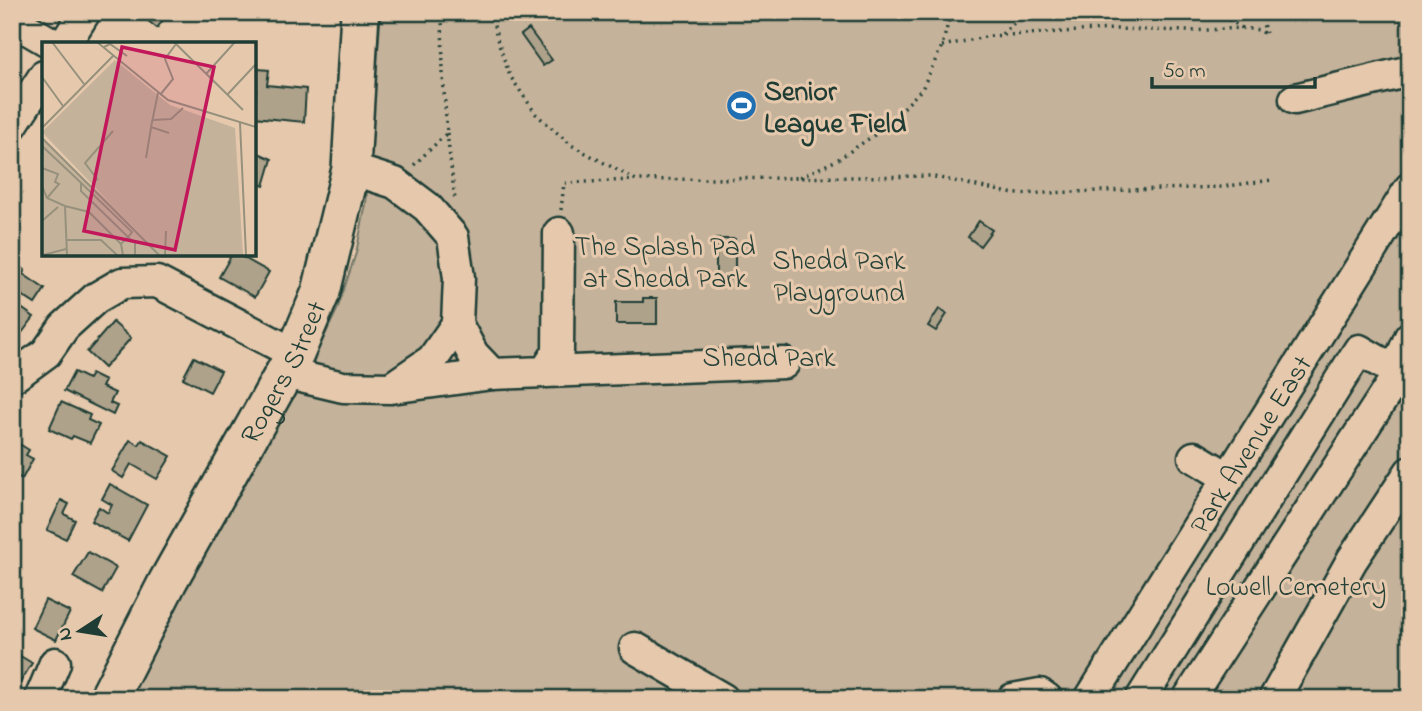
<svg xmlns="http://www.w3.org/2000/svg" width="1422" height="711" font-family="'Indie Flower',sans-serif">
	<rect width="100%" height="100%" fill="#e6c9ad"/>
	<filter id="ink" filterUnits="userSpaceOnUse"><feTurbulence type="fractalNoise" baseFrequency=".0143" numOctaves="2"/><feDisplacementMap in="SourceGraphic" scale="14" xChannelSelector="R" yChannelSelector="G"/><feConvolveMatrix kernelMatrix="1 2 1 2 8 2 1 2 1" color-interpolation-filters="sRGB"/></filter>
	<g filter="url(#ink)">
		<path fill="#c5b29a" stroke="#727867" stroke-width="2" d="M381 12H1410V699H128L177 593 308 371 337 310 356 253 366 204Z"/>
		<g fill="#aea28b" stroke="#1f3d34" stroke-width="2">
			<path d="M137 12H169L157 28Z"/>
			<path d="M529 29 552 60 543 66 521 35Z"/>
			<path d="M12 41 20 46 12 60Z"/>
			<path d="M258 69 269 70 267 85 306 89 304 122 254 117Z"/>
			<path d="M254 151 272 159 264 186 254 182Z"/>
			<path d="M979 221 992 230 980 246 968 237Z"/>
			<rect x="716" y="239" width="19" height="40"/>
			<path d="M232 254H237L269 272 255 297 219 277Z"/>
			<path d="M12 262 25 270 23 274 45 289 35 304 12 289Z"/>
			<path d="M643 298H657V324H616V302H643Z"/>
			<path d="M13 302 34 317 18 338 12 334Z"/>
			<path d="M939 309 947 314 936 331 928 326Z"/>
			<path d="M113 322 131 338 104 368 87 352Z"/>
			<path d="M194 357 221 371 210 392 183 378Z"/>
			<path d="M74 372 88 379 91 374 105 381 102 387 115 393 110 403 117 406 113 415 64 391Z"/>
			<path d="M61 402 90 415 88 420 99 425 90 443 73 436 71 439 49 429Z"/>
			<path d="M13 440 29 450 26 455 33 459 22 479 12 473Z"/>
			<path d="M130 440 139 445 142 440 171 456 157 479 131 464 123 478 112 471Z"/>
			<path d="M110 484 147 505 128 541 91 521 99 507 108 513 112 505 102 499Z"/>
			<path d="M61 500 69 504 64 514 75 520 66 539 47 530Z"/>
			<path d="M88 552 116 568 102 593 73 577Z"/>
			<path d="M45 600 70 612 56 640 32 628Z"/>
			<path d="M12 651 32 663 13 694 12 693Z"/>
		</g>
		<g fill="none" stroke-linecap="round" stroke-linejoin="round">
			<defs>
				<g id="minor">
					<path d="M12 20 53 44"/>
					<path d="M65 44 85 12"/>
					<path d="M1295 99 1410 71"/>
					<path d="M12 125 44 76"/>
					<path d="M351 169 395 183 427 207 453 237 459 278 457 324 473 354 492 374"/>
					<path d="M1410 337 1401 358 1399 373 1410 380"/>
					<path d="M545 372 784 363"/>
					<path d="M284 373 343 387 391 388 492 374 545 372 558 352 559 233"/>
					<path d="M12 374 16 375 46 353 64 327 96 298 122 283 157 282 295 354"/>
					<path d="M394 386 432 360 457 324"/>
					<path d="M1194 457 1229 478"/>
					<path d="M635 648 723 699"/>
					<path d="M40 699 55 663"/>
					<path d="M1013 699 1040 694 1047 699"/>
					<path id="s1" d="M1090 699 1410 188"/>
					<path d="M1141 699 1359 350 1399 373 1188 699"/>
					<path d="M1274 699 1352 560 1410 472"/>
				</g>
				<g id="major">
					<path id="s2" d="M108 699 168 581 295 354 321 292 351 169 360 12"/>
				</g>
			</defs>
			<use href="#minor" stroke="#1f3d34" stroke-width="35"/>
			<use href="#major" stroke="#1f3d34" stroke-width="42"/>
			<g stroke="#1f3d34" stroke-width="3.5" stroke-dasharray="2 5" stroke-linecap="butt">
				<path d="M491 12 497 39 510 76 536 114 571 145 636 180 930 176 1014 194 1220 187 1272 180"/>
				<path d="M1217 12 1242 28"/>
				<path d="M1259 12 1266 33"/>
				<path d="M1002 34 1026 12"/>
				<path d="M942 46 990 36 1114 29 1189 31 1242 28 1259 30 1267 35"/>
				<path d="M447 133 455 200"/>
				<path d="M414 165 447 133 443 76 442 12"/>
				<path d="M800 177 837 160 882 130 922 89 942 46 951 12"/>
				<path d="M561 210 564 183 634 180"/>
			</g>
			<use href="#minor" stroke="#e6c9ad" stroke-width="30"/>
			<use href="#major" stroke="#e6c9ad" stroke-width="37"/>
		</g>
	</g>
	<defs>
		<symbol id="stadium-disc" viewBox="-11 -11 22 22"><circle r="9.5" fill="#1f6fb2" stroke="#e6c9ad"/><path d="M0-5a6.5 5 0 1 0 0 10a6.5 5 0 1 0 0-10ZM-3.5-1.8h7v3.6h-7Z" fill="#fff"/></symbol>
	</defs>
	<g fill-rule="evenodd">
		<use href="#stadium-disc" x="724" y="88" width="35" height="35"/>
	</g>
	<g text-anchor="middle" stroke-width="6" stroke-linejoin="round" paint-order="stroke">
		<g font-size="28" font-weight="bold" fill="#1f3d34" stroke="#e6c9ad" text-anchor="start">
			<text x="764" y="100">Senior<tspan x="764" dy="32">League Field</tspan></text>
		</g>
		<g font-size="28" fill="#274339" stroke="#e6c9ad">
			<text x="665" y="255">The Splash Pad<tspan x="665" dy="32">at Shedd Park</tspan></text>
			<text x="839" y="269">Shedd Park<tspan x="839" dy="32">Playground</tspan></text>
			<text x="769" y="366">Shedd Park</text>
			<text x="1296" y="595">Lowell Cemetery</text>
		</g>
		<g font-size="28" fill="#1f3d34" stroke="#e6c9ad">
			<text dy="10" stroke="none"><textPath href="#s2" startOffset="371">Rogers Street</textPath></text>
			<text dy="10" stroke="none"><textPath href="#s1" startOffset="301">Park Avenue East</textPath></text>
		</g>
	</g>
	<g transform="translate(42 42)">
		<rect width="214" height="214" fill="#e6c9ad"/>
		<path d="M73 18 128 63 193 86 201 213H0V96L69 162 0 90Z" fill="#c5b29a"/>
		<path fill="none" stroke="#96917d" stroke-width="2" d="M10 0 42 42M55 0 126 58 214 85M132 0 201 68M62 5 68 2 85 14M164 32 193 0M0 35 21 64M116 51 109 85 127 91M118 53 131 37 123 17 134 2M185 53 214 22M111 78 129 77 141 66M198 81 204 213M0 86 71 14M0 96 117 213M0 104 34 136 90 190 86 195 39 149V141M104 116 109 86M0 126 16 132 13 140 17 142 5 156M0 144 5 156 23 164 25 213M50 144 55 137 43 121 71 89M23 164 47 170 79 202M0 179 16 165M25 198H59L75 213M1 213 24 207M81 213 79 202 86 195 93 201V213M123 213 124 189"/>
		<path fill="#c2185b" fill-opacity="0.15" stroke="#c2185b" stroke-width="3.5" d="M80 5 172 25 133 208 42 189Z"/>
		<rect width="214" height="214" fill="none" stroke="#1f3d34" stroke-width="3.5"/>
	</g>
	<rect width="1422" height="711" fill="none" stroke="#e6c9ad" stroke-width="42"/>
	<rect x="21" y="21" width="1380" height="669" fill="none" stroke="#1f3d34" stroke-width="2.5" filter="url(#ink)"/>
	<g transform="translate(80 631) rotate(258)" stroke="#e6c9ad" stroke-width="5" paint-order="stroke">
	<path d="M0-5L12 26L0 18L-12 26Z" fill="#1f3d34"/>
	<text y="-10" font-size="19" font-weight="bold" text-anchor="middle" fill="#1f3d34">N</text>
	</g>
	<path d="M1152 77v10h163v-10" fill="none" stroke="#1f3d34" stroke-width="3.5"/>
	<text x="1163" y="77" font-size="21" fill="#1f3d34" stroke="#e6c9ad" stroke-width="5" paint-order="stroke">50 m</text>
</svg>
